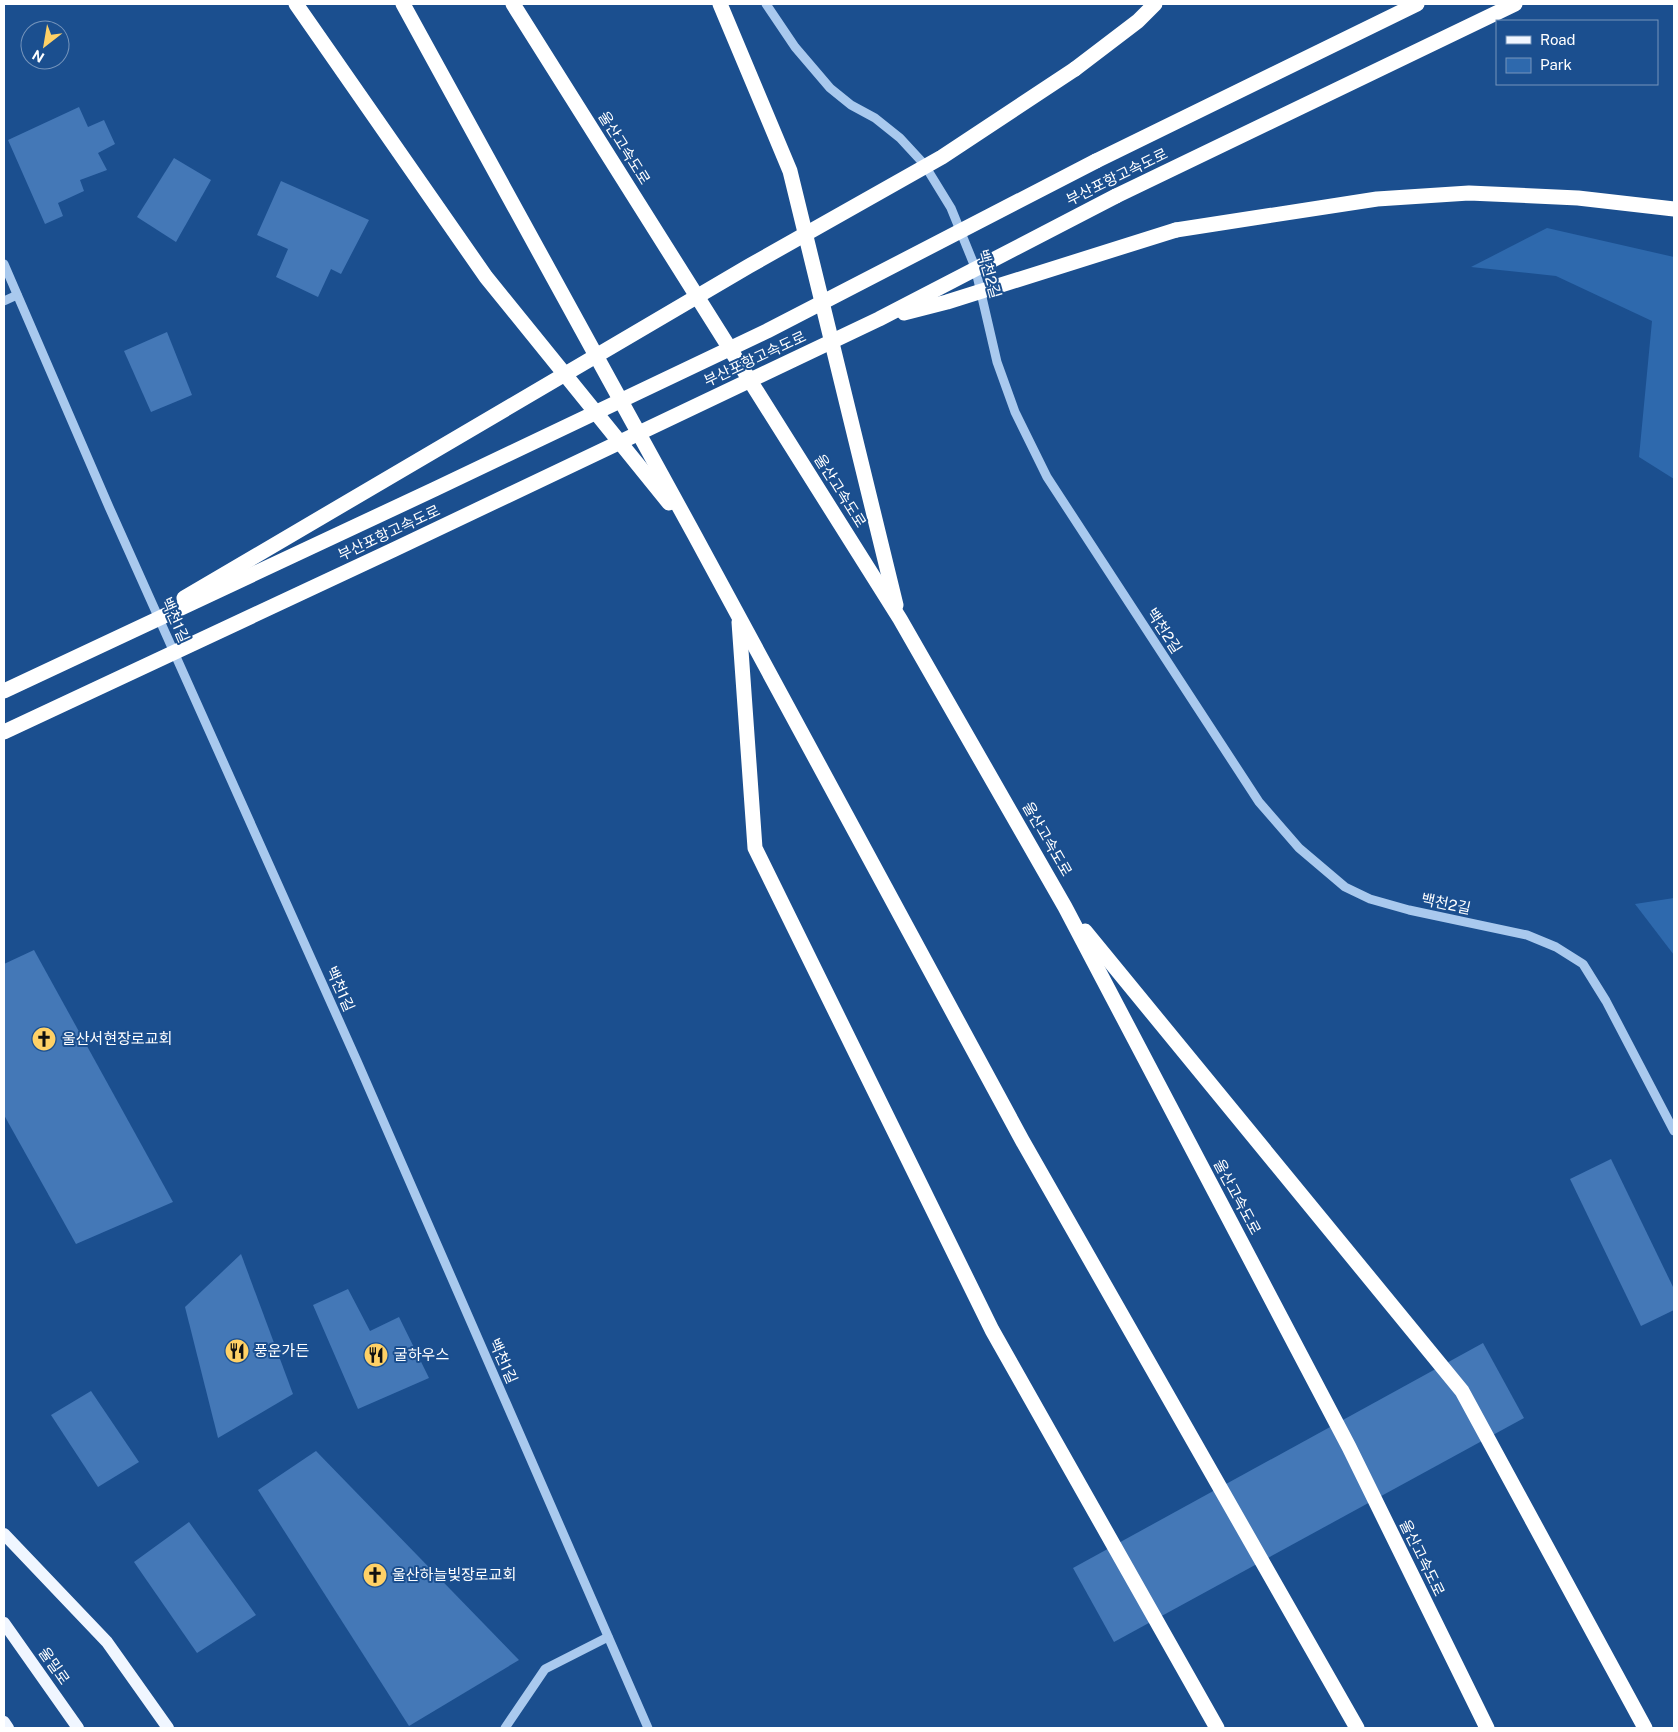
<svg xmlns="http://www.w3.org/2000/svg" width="1678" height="1732" font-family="'Public Sans','Noto Sans KR',sans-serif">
	<rect width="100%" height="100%" fill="#1b4f8f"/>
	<g fill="#2e69ad">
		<path d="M1547 228 1674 257V479L1639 457 1652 321 1556 276 1471 267Z"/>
		<path d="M1674 898V955L1635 904Z"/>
	</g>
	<g fill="#4478b7">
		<path d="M79 107 88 127 104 120 115 144 98 153 107 170 80 180 84 191 58 203 63 216 45 224 8 140Z"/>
		<path d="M174 158 211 180 176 242 137 217Z"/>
		<path d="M281 181 369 220 341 274 331 269 318 297 276 277 288 249 257 235Z"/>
		<path d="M167 332 192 395 151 412 124 351Z"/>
		<path d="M34 950 173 1202 76 1244 4 1115V964Z"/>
		<path d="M1611 1159 1674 1289V1310L1641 1326 1570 1179Z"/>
		<path d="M241 1254 293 1394 218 1438 185 1307Z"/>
		<path d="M348 1289 370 1331 399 1317 429 1378 358 1409 313 1305Z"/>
		<path d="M1483 1343 1524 1418 1114 1642 1073 1568Z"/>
		<path d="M91 1391 139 1462 98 1487 51 1415Z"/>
		<path d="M316 1451 519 1660 409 1726 258 1490Z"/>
		<path d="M189 1522 256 1615 197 1653 134 1562Z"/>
	</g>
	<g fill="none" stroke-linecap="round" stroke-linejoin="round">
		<g stroke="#a9c9ee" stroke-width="9">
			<path d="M766 4 795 47 830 88 851 105 875 118 900 138 924 164 951 208 975 267 997 362 1015 412 1047 477 1259 802 1299 848 1345 887 1370 899 1409 910 1527 935 1556 947 1583 964 1606 1001 1674 1131"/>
			<path d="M4 264 109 507 357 1061 648 1728"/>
			<path d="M4 301 17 295"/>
			<path d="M505 1728 545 1669 608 1637"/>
		</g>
		<g stroke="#f0f6ff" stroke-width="12">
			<path d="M4 1534 107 1642 168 1728"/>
			<path d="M4 1623 78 1728"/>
			<path d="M4 1722 8 1728"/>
		</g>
		<g stroke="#fff" stroke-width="15">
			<path d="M296 4 486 277 669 503"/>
			<path d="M403 4 694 534 1022 1140 1357 1728"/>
			<path d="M513 4 900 619 1065 907 1349 1447 1487 1728"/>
			<path d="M720 4 790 171 896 605"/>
			<path d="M1075 69 1138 21 1155 4"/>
			<path d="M1096 161 1417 4"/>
			<path d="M1116 196 1515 4"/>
			<path d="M1176 230 1377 199 1469 193 1578 198 1674 209"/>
			<path d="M739 622 755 848 992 1330 1217 1728"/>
			<path d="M1085 931 1462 1391 1645 1728"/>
		</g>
		<g stroke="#fff" stroke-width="15">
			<path d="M904 313 947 302 1176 230"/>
			<path d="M184 598 749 266 942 157 1075 69"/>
			<path d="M4 691 435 489 767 331 1096 161"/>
			<path d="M4 732 393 550 879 319 1116 196"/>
		</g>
	</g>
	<defs>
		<symbol id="church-disc" viewBox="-11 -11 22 22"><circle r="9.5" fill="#ffd166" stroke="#1b4f8f"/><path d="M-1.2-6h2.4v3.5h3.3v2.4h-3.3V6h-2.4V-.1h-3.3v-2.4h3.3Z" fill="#111"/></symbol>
		<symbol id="restaurant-disc" viewBox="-11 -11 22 22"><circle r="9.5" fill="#ffd166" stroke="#1b4f8f"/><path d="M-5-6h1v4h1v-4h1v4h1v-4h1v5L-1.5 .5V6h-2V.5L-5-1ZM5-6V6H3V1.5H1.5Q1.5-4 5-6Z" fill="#111"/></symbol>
	</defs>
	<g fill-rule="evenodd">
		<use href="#church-disc" x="30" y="1025" width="28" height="28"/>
		<use href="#restaurant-disc" x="223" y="1337" width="28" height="28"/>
		<use href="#restaurant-disc" x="362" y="1341" width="28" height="28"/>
		<use href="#church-disc" x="361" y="1561" width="28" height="28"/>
	</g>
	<g text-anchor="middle" stroke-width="4" stroke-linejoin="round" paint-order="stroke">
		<g font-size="15" fill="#fff" stroke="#1b4f8f">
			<text transform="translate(624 148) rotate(58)" y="5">울산고속도로</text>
			<text transform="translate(1117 177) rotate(-26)" y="5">부산포항고속도로</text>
			<text transform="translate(989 274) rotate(74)" y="5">백천2길</text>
			<text transform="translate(755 359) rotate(-25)" y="5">부산포항고속도로</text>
			<text transform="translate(840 491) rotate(58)" y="5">울산고속도로</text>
			<text transform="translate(389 533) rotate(-25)" y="5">부산포항고속도로</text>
			<text transform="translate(175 620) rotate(66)" y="5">백천1길</text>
			<text transform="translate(1164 631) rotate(57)" y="5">백천2길</text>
			<text transform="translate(1047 839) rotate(60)" y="5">울산고속도로</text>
			<text transform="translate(1446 904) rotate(12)" y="5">백천2길</text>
			<text transform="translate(340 989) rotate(66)" y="5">백천1길</text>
			<text transform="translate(1237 1197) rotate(62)" y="5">울산고속도로</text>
			<text transform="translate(503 1361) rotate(66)" y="5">백천1길</text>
			<text transform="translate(1422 1558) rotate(64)" y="5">울산고속도로</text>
			<text transform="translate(54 1666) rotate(55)" y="5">울밀로</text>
		</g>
		<g font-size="15" fill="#fff" stroke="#1b4f8f" text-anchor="start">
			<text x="62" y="1044">울산서현장로교회</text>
			<text x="254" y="1356">풍운가든</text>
			<text x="394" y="1360">굴하우스</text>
			<text x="392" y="1580">울산하늘빛장로교회</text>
		</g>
	</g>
	<rect width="1678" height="1732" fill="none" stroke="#ffffff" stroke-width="10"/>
	<rect x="1496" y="20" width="162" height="65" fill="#1b4f8f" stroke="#7695bc"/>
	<rect x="1506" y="36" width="25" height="8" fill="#f0f6ff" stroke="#7695bc"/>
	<text x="1540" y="45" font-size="15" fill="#ffffff">Road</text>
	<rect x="1506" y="58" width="25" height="15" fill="#2e69ad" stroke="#7695bc"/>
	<text x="1540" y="70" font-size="15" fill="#ffffff">Park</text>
	<g transform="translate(45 45) rotate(211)"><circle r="24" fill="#1b4f8f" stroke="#7695bc"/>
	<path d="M0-4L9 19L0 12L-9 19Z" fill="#ffd166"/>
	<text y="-8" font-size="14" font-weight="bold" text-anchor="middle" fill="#ffffff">N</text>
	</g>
</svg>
